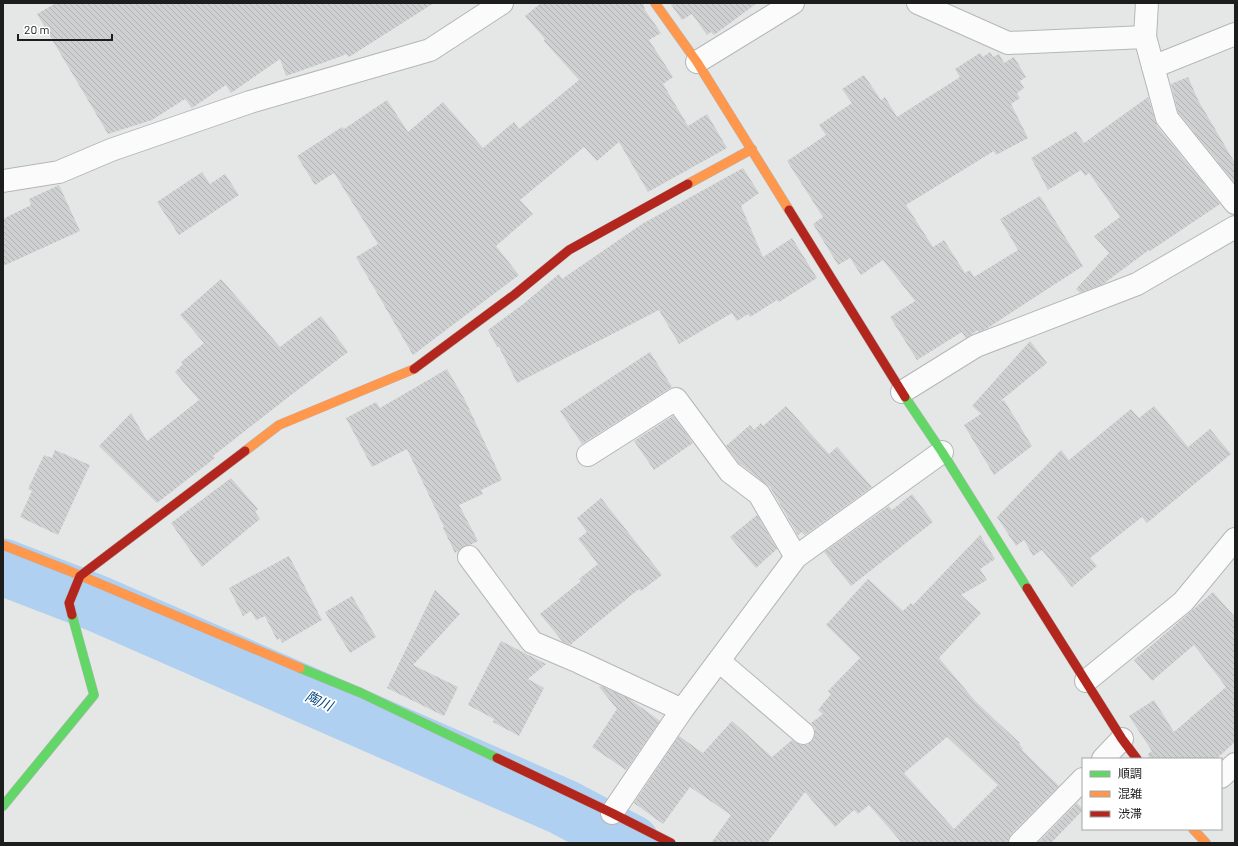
<svg xmlns="http://www.w3.org/2000/svg" width="1238" height="846" font-family="Barlow,'Noto Sans JP',sans-serif">
	<defs>
		<pattern id="building-back-hatch" width="6" height="6" patternUnits="userSpaceOnUse"><rect width="6" height="6" fill="#cfd0d1"/><path d="M-1 5l2 2M0 0l6 6M5-1l2 2" fill="none" stroke="#b1b2b3"/></pattern>
	</defs>
	<rect width="100%" height="100%" fill="#e5e7e6"/>
	<g fill="none" stroke-linecap="round" stroke-linejoin="round">
		<path stroke="#b0d0f1" stroke-width="57" d="M3 567 96 603 563 807 631 843"/>
	</g>
	<g fill="url(#building-back-hatch)" fill-rule="evenodd">
		<path d="M56 3H434L349 57 346 54 342 56 286 76 280 59 231 93 226 85 192 108 185 99 152 120 108 134 37 14Z"/>
		<path d="M541 3H643L645 10 661 33 649 40 673 77 663 84 688 126 707 114 727 148 648 192 619 142 597 161 584 147 520 200 533 214 496 246 519 275 413 355 356 257 378 244 334 173 315 185 297 156 342 127 344 129 387 100 408 132 443 102 483 148 514 122 519 129 579 80 544 41 545 39 525 16Z"/>
		<path d="M670 3H757L714 35 711 32 707 35 692 14 682 20Z"/>
		<path d="M990 52 993 57 999 54 1004 63 1014 57 1026 77 1020 81 1024 88 1017 93 1020 98 1011 104 1028 138 996 155 994 151 906 205 933 247 944 240 965 273 970 270 974 277 1018 250 1000 219 1040 196 1083 266 986 329 979 332 978 330 966 338 962 332 917 360 890 317 915 301 883 260 861 275 850 258 838 265 813 224 823 217 787 161 826 135 819 125 852 103 842 89 864 75 881 100 885 97 897 117 960 77 955 69 980 53 983 57Z"/>
		<path d="M1188 77 1198 100 1235 163V183L1178 112 1171 84Z"/>
		<path d="M1148 97 1157 126 1220 204 1150 251 1149 250 1103 284 1080 293 1076 289 1109 253 1094 236 1120 217 1089 173 1085 176 1081 170 1048 190 1031 158 1076 131 1084 143Z"/>
		<path d="M743 168 759 193 741 206 763 257 792 238 817 278 779 302 777 300 750 317 748 314 737 321 732 313 679 344 659 310 517 383 499 347H497L488 330 522 305 559 274 562 279 642 224Z"/>
		<path d="M202 172 210 184 225 174 239 195 179 235 157 202Z"/>
		<path d="M59 185 80 231 3 266V219L31 205 29 199Z"/>
		<path d="M221 279 280 347 321 316 348 352 291 395 213 456 215 458 157 503 99 446 131 413 147 441 199 400 175 372 183 364 181 362 204 343 180 315Z"/>
		<path d="M1030 341 1047 363 998 403 1004 400 1032 446 994 475 964 425 981 414 972 406Z"/>
		<path d="M650 352 672 387 582 444 560 411Z"/>
		<path d="M447 369 465 400 502 480 481 490 483 494 459 505 478 541 470 545H467L462 547 458 551 455 553 443 528 444 527 407 449 372 467 346 418 376 402 380 408Z"/>
		<path d="M786 406 829 454 837 447 872 487 805 535 802 532 798 535 770 487 739 463 726 446 750 425 754 430 761 423 763 426Z"/>
		<path d="M1154 406 1188 447 1210 429 1231 454 1147 523 1142 517 1090 558 1097 566 1072 587 1042 550 1033 556 1024 540 1016 546 997 517 1061 450 1069 460 1131 409 1139 418Z"/>
		<path d="M673 416 693 443 654 470 634 441Z"/>
		<path d="M55 450 90 465 58 535 20 517 32 491 28 489 44 455 52 458Z"/>
		<path d="M231 478 258 509 255 512 260 519 202 567 171 523Z"/>
		<path d="M912 494 933 522 851 586 824 552 889 506 892 510Z"/>
		<path d="M601 498 662 575 641 591 639 589 570 645 563 642 540 614 581 581 579 579 598 564 578 539 587 532 577 518Z"/>
		<path d="M757 515 777 549 756 568 730 537Z"/>
		<path d="M980 535 995 559 980 569 987 580 961 595 981 613 939 658 976 702 1020 743 1019 744 1023 749 1022 750 1059 786 1011 834 1008 840V843H902L869 805 858 814 854 810 835 827 805 792 767 843H711L731 815 690 787 663 824 634 803 679 736 703 753 732 721 772 757 792 740 801 745H807L812 741 815 735V728L811 723 823 714 818 710 831 694 828 691 860 658 826 625 868 579 903 611 911 603 913 605ZM947 737 998 785 954 829 904 773Z"/>
		<path d="M289 556 322 620 282 643 280 638 277 640 265 616 256 620 251 611 243 616 229 588Z"/>
		<path d="M435 590 460 614 413 665 458 687 444 716 387 688Z"/>
		<path d="M1213 592 1235 617V742L1216 759H1149L1148 754 1152 751 1129 716 1154 700 1174 732 1226 687 1194 645 1152 681 1134 660 1172 628Z"/>
		<path d="M352 596 376 637 350 653 325 612Z"/>
		<path d="M501 641 546 664 528 679 544 688 519 736 493 722 494 719 468 705Z"/>
		<path d="M601 686 628 698 660 721 626 770 592 747 617 709 599 687Z"/>
		<path d="M1077 803 1083 810 1051 843H1038Z"/>
	</g>
	<g fill="none" stroke-linecap="round" stroke-linejoin="round">
		<defs>
			<g id="street">
				<path d="M918 3 1008 43 1145 37 1167 118 1235 203"/>
				<path d="M1145 37 1147 3"/>
				<path d="M697 62 793 3"/>
				<path d="M1153 67 1235 34"/>
				<path d="M3 181 59 172 111 150 250 102 430 50 502 3"/>
				<path d="M902 392 976 346 1137 284 1235 227"/>
				<path d="M588 455 676 399 730 472 759 494 796 557"/>
				<path d="M469 557 532 642 579 662 682 710"/>
				<path d="M719 661 803 733"/>
				<path d="M1086 681 1183 602 1235 539"/>
				<path d="M1103 759 1122 739"/>
				<path d="M1221 777 1235 764"/>
				<path d="M612 813 682 710 796 557 942 452"/>
				<path d="M1020 843 1083 779"/>
			</g>
			<g id="fast">
				<path d="M905 397 942 452 1027 588"/>
				<path d="M300 668 361 693 497 758"/>
				<path d="M3 806 94 695 72 615"/>
			</g>
			<g id="slow">
				<path d="M655 3 697 62 789 210"/>
				<path d="M688 184 752 149"/>
				<path d="M245 451 279 425 414 369"/>
				<path d="M3 545 67 570 300 668"/>
				<path d="M1193 829 1206 843"/>
			</g>
			<g id="jam">
				<path d="M789 210 905 397"/>
				<path d="M414 369 514 295 569 250 688 184"/>
				<path d="M1027 588 1122 739 1137 759"/>
				<path d="M72 615 69 603 80 576 245 451"/>
				<path d="M497 758 612 813 671 843"/>
			</g>
		</defs>
		<use href="#street" stroke="#b5b6b6" stroke-width="24"/>
		<use href="#fast" stroke="#b5b6b6" stroke-width="10"/>
		<use href="#slow" stroke="#b5b6b6" stroke-width="10"/>
		<use href="#jam" stroke="#b5b6b6" stroke-width="10"/>
		<use href="#street" stroke="#fbfbfb" stroke-width="22"/>
		<use href="#fast" stroke="#63d668" stroke-width="9"/>
		<use href="#slow" stroke="#ff974d" stroke-width="9"/>
		<use href="#jam" stroke="#b3261e" stroke-width="9"/>
	</g>
	<g text-anchor="middle" stroke-width="3.5" stroke-linejoin="round" paint-order="stroke">
		<g font-size="14" font-style="italic" fill="#00447d" stroke="#fff">
			<text transform="translate(319 701) rotate(24)" y="5">陶川</text>
		</g>
	</g>
	<rect width="1238" height="846" fill="none" stroke="#1c1d1d" stroke-width="8"/>
	<rect x="1082" y="758" width="140" height="72" fill="#ffffff" stroke="#a4a5a5"/>
	<rect x="1090" y="771" width="20" height="6" fill="#63d668" stroke="#a4a5a5"/>
	<text x="1118" y="778" font-size="12" fill="#1c1d1d">順調</text>
	<rect x="1090" y="791" width="20" height="6" fill="#ff974d" stroke="#a4a5a5"/>
	<text x="1118" y="798" font-size="12" fill="#1c1d1d">混雑</text>
	<rect x="1090" y="811" width="20" height="6" fill="#b3261e" stroke="#a4a5a5"/>
	<text x="1118" y="818" font-size="12" fill="#1c1d1d">渋滞</text>
	<path d="M18 34v6h94v-6" fill="none" stroke="#1c1d1d" stroke-width="2"/>
	<text x="24" y="34" font-size="12" fill="#1c1d1d" stroke="#ffffff" stroke-width="3" paint-order="stroke">20 m</text>
</svg>
